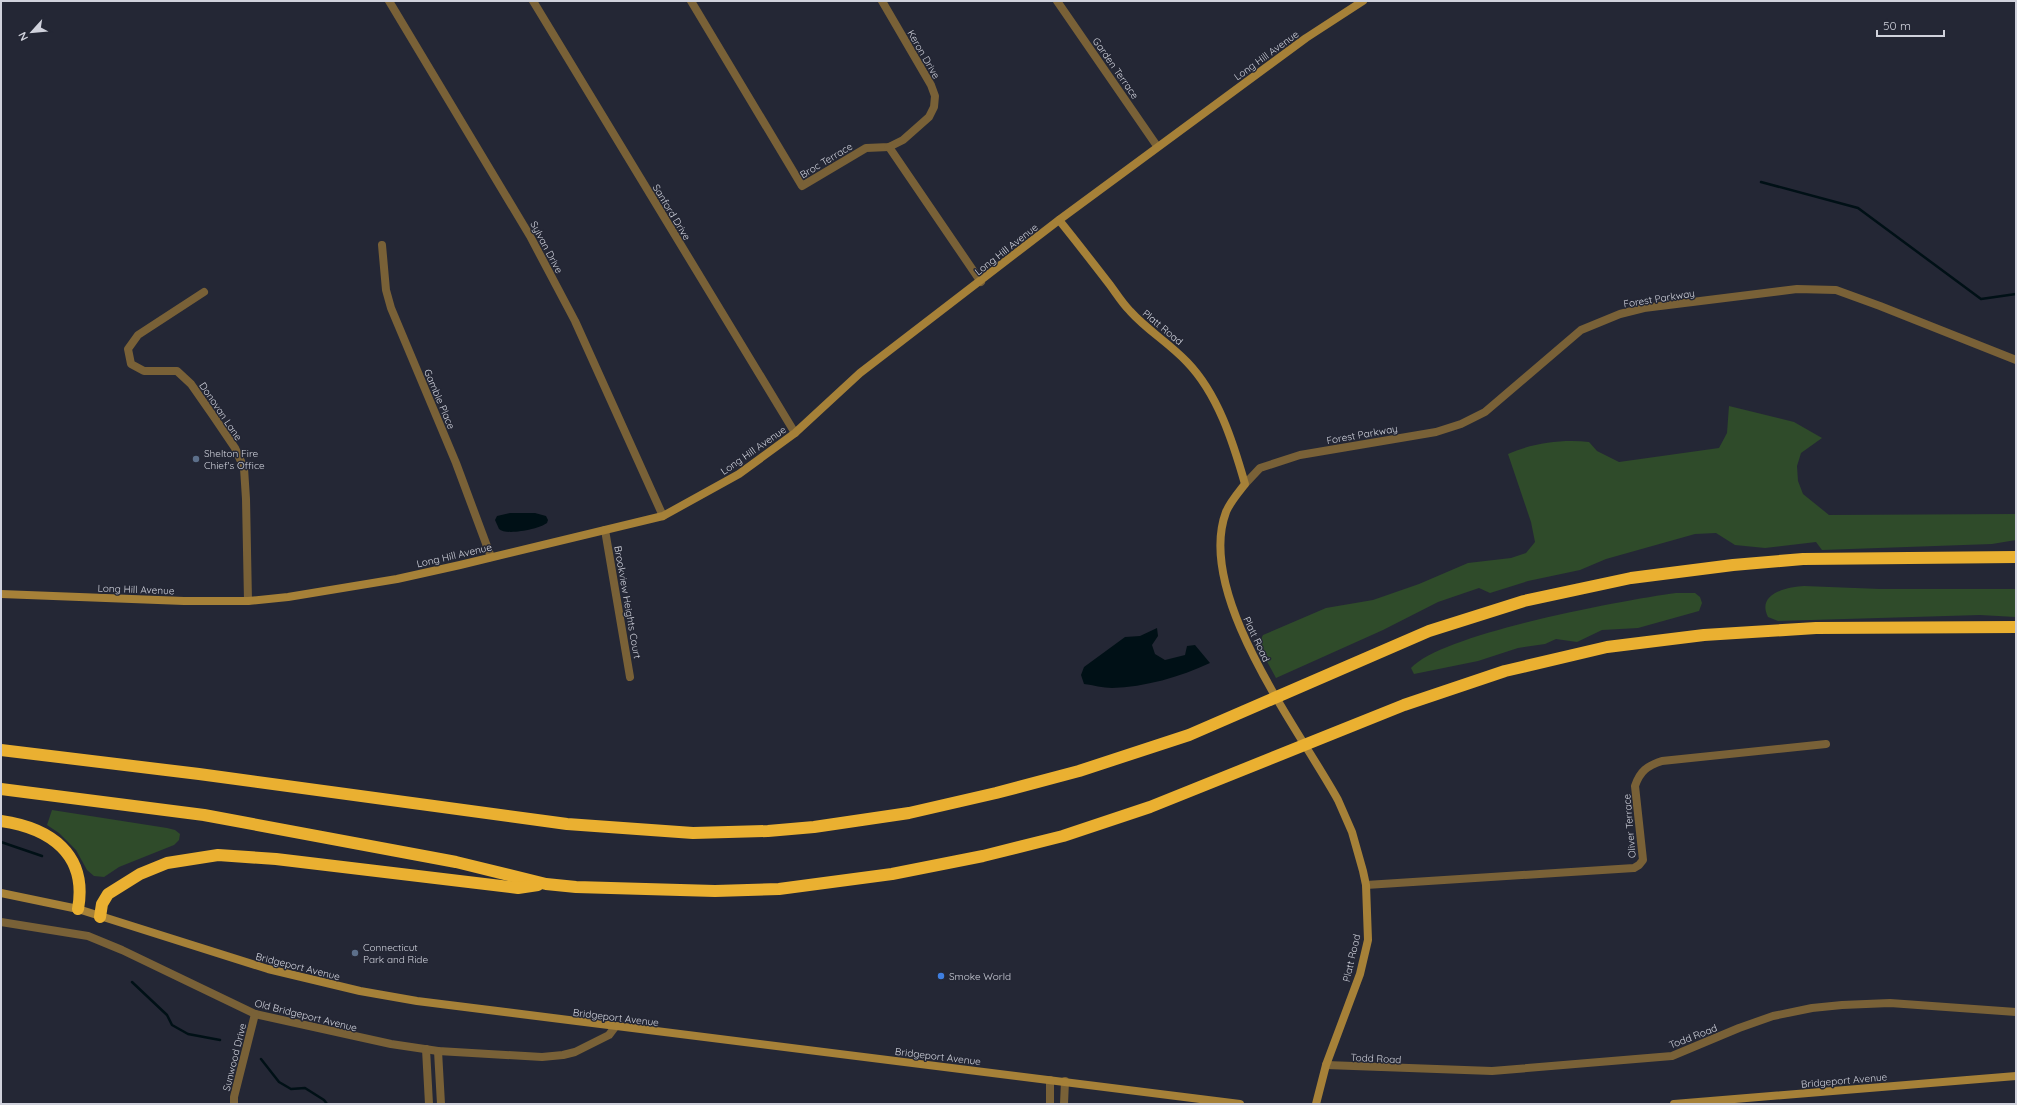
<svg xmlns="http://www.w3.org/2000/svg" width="2017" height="1105" font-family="Quicksand,sans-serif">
	<rect width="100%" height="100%" fill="#242735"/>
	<g fill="#2f4b2a">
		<path d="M1729 406 1794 422 1822 438 1801 453 1797 466 1798 481 1803 494 1829 515 2016 514V540L1992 544 1822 550 1816 542 1765 548 1735 545 1716 533 1695 534 1606 559 1580 570 1528 581 1490 593 1479 588 1438 602 1383 630 1276 678 1258 645 1263 635 1326 608 1373 600 1419 584 1468 563 1511 558 1526 553 1535 542 1531 522 1508 454C1532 443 1563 439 1589 442L1597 451 1619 462 1719 448 1727 433Z"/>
		<path d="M1804 586 1880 589H2016V617L1980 615 1778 621 1768 617C1756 593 1788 587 1804 586Z"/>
		<path d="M1676 593H1695L1700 597 1702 603 1699 611 1638 628 1602 630 1577 642 1556 639 1545 644 1518 648 1478 661 1414 674 1411 668C1443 633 1624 600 1676 593Z"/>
		<path d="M52 810 167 828 175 830 180 834 179 840 174 845 119 867 104 877 94 876 87 870 76 850 59 833 47 825Z"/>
	</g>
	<g fill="#001016">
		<path d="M535 513 546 516 548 520 547 523C539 529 506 536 499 529L495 520 497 516 510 513Z"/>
		<path d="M1157 628 1158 636 1152 645 1155 654 1165 660 1185 655 1187 646 1195 645 1210 663C1180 677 1145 687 1112 688 1103 688 1093 685 1084 684L1081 675 1084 667 1125 637 1140 636Z"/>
	</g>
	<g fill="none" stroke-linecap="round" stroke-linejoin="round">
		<g stroke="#001016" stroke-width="2.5">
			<path d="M1761 182 1858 208 1981 299 2016 294"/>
			<path d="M1 842 42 856"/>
			<path d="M132 982 167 1015 172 1025 188 1034 220 1040"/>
			<path d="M261 1059 279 1082 291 1089 305 1088 324 1100 327 1104"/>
		</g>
		<g stroke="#796137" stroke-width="8">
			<path d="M389 1 530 236 575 321 663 516"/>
			<path d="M533 1 795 433"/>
			<path d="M691 1 802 186 866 148 889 147 903 140 929 117 934 107 935 96 931 85 882 1"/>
			<path d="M1057 1 1157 146"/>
			<path d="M889 147 981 282"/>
			<path d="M382 245 386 290 391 308 456 463 491 557"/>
			<path d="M204 292 138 335 128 349 131 364 144 371H177L191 384 214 417 235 448 244 468 246 499 248 601"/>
			<path d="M1245 484 1260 468 1300 455 1436 432 1461 424 1485 412 1581 330 1620 314 1644 308 1797 289 1836 290 1880 306 2016 360"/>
			<path d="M605 530 630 677"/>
			<path d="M1366 885 1634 868 1639 865 1643 860 1635 786C1640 771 1647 766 1662 761L1826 744"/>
			<path d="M1 922 88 936 122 950 255 1014 391 1044 438 1051 542 1057 563 1055 575 1052 609 1035 615 1027"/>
			<path d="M426 1049 429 1104"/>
			<path d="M438 1051 441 1104"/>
			<path d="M1326 1065 1492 1071 1672 1056 1739 1028 1773 1016 1812 1008 1842 1005 1890 1003 2016 1012"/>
			<path d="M1050 1080V1104"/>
			<path d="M234 1104V1097L255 1014"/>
			<path d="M1064 1104 1065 1081"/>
		</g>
		<g stroke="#a68138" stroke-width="8">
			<path d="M1059 220C1076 241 1093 263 1110 285 1116 293 1122 303 1130 311 1147 330 1169 343 1187 362 1218 394 1233 442 1245 484 1238 493 1230 502 1226 512 1195 595 1299 729 1338 800L1352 832 1363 871 1366 885 1368 940 1360 974 1326 1065 1316 1104"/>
			<path d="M1 594 184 601H248L288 597 397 579 460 565 663 516 739 474 795 433 860 373 1059 220 1306 38 1363 1"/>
			<path d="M1 893 78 909 268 969 360 991 417 1001 1240 1104"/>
			<path d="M1674 1104 2016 1076"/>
		</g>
		<g stroke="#eab031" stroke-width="12">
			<path d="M1 750 199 774 567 824 693 833 768 831 814 827 909 813 996 793 1079 771 1189 735 1429 631 1524 601 1631 578 1733 565 1803 559 2016 557"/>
			<path d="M1 789 204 815 456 862 546 884 576 887 715 891 779 889 892 874 983 856 1063 836 1150 807 1404 705 1505 671 1607 647 1704 635 1816 628 2016 627"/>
			<path d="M1 821C50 828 88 854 78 909"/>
			<path d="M100 917 102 904 108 894 140 874 167 863 218 855 276 859 518 888 538 885"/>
		</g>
	</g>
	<g fill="#5c6f8a" stroke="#242735" stroke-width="1.5">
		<circle cx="196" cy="459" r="4"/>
		<circle cx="355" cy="953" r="4"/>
	</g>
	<circle fill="#3f7fe0" stroke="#242735" stroke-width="1.5" cx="941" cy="976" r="4"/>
	<g text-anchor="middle" stroke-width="3" stroke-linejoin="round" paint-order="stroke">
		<g font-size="10" fill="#d0d2dc" stroke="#242735">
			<text transform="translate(924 54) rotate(60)" y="4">Keron Drive</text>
			<text transform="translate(1266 55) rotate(-36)" y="4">Long Hill Avenue</text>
			<text transform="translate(1116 68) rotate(55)" y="4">Garden Terrace</text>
			<text transform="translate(826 160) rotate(-31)" y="4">Broc Terrace</text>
			<text transform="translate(672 212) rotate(59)" y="4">Sanford Drive</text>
			<text transform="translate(547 247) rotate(62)" y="4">Sylvan Drive</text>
			<text transform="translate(1006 249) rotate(-38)" y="4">Long Hill Avenue</text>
			<text transform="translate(1659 298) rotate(-9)" y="4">Forest Parkway</text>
			<text transform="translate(1163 327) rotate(40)" y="4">Platt Road</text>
			<text transform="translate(440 399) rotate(67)" y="4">Gamble Place</text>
			<text transform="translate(221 411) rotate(56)" y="4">Donovan Lane</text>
			<text transform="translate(1362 434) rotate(-10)" y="4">Forest Parkway</text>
			<text transform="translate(753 450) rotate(-35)" y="4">Long Hill Avenue</text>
			<text transform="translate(454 555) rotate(-13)" y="4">Long Hill Avenue</text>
			<text transform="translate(136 589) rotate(2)" y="4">Long Hill Avenue</text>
			<text transform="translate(628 602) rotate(80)" y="4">Brookview Heights Court</text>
			<text transform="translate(1257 639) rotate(65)" y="4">Platt Road</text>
			<text transform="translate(1629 826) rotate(-95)" y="4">Oliver Terrace</text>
			<text transform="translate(1351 958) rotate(-77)" y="4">Platt Road</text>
			<text transform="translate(298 966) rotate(14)" y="4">Bridgeport Avenue</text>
			<text transform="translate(306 1015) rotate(14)" y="4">Old Bridgeport Avenue</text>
			<text transform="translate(616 1017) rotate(7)" y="4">Bridgeport Avenue</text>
			<text transform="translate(1693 1036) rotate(-21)" y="4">Todd Road</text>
			<text transform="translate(938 1056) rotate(7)" y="4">Bridgeport Avenue</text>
			<text transform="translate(234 1057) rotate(-76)" y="4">Sunwood Drive</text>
			<text transform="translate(1376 1058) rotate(3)" y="4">Todd Road</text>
			<text transform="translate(1844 1080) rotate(-5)" y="4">Bridgeport Avenue</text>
		</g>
		<g font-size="10" fill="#d0d2dc" stroke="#242735" text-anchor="start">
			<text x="204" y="457">Shelton Fire<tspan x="204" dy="12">Chief's Office</tspan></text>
			<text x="363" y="951">Connecticut<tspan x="363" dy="12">Park and Ride</tspan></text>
			<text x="949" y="980">Smoke World</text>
		</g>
	</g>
	<rect width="2017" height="1105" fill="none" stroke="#d0d2dc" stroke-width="4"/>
	<g transform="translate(32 32) rotate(243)" stroke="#242735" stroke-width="3" paint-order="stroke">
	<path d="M0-3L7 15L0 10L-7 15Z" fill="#d0d2dc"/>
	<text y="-6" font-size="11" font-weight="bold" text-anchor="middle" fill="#d0d2dc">N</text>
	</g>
	<path d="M1877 30v6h67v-6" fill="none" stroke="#d0d2dc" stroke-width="2"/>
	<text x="1883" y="30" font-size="12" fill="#d0d2dc" stroke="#242735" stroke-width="3" paint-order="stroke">50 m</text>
</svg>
